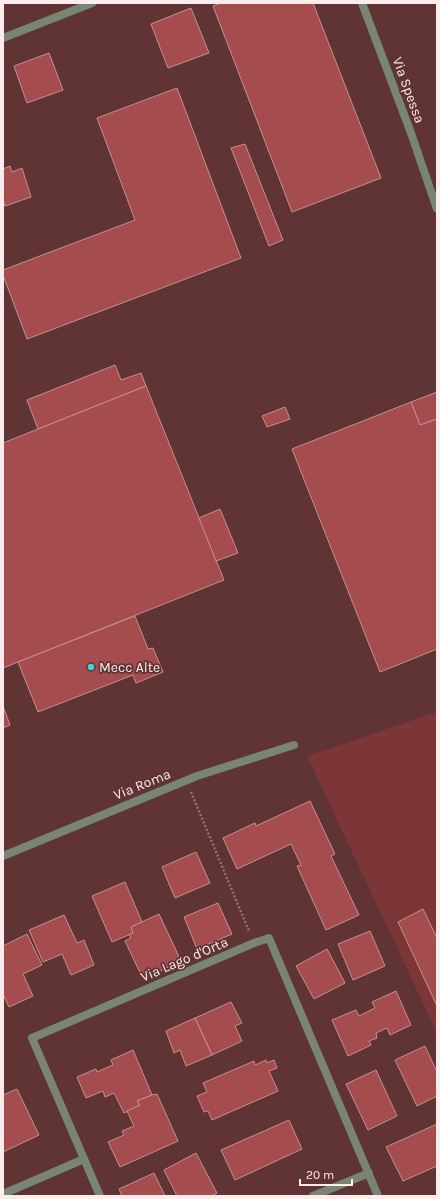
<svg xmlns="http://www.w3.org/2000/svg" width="440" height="1199" font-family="Karla,sans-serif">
	<rect width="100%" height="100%" fill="#603434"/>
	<path fill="#7d3638" d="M437 712V1033L307 756Z"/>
	<g fill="#a44c4e" stroke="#c4918f">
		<path d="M221 3H313L381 178 292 212 213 6Z"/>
		<path d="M191 8 209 53 168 68 151 24Z"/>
		<path d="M49 53 63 90 27 103 14 66Z"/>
		<path d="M177 88 241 258 27 339 3 275V270L135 220 97 118Z"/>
		<path d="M245 144 283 240 269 246 231 148Z"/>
		<path d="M10 166 12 172 22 168 31 197 5 206 3 199V169Z"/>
		<path d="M115 365 121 380 141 373 146 386 38 429 27 400Z"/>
		<path d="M146 386 224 580 3 668V443Z"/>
		<path d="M437 392V419L420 425 411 402Z"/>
		<path d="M411 402 420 425 437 419V649L380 672 292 449Z"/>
		<path d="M285 407 290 419 267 427 262 416Z"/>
		<path d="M220 509 238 553 216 561 199 518Z"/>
		<path d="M135 616 148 649 153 648 163 672 136 683 133 675 38 712 18 662Z"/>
		<path d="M3 706 10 725 3 728Z"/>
		<path d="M310 801 335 854 331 856 359 915 326 930 297 866 301 865 291 844 237 869 223 838 255 823 256 826Z"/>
		<path d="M196 852 210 883 175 898 162 867Z"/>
		<path d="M125 882 142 922 131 927 133 933 112 942 92 896Z"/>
		<path d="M218 903 232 934 197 949 184 917Z"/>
		<path d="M423 909 437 938V1006L398 922Z"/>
		<path d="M159 914 181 961 143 979 125 941 131 938 129 935 133 933 131 927Z"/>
		<path d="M64 915 77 943 84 940 94 965 71 975 62 954 43 962 29 930Z"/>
		<path d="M370 931 385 966 353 980 338 944Z"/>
		<path d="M27 934 42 965 23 974 33 996 9 1007 3 994V946Z"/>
		<path d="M327 949 345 983 314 999 296 966Z"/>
		<path d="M396 991 411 1025 390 1035 387 1028 376 1033 377 1038 369 1041 371 1045 348 1056 332 1020 356 1010 359 1016 375 1008 372 1002Z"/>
		<path d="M231 1002 242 1023 235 1026 242 1041 212 1055 195 1018Z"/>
		<path d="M195 1018 212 1055 186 1066 180 1050 174 1053 166 1031Z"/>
		<path d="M425 1046 437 1072V1096L417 1106 395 1060Z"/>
		<path d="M133 1050 152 1095 137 1101 140 1105 124 1113 114 1093 105 1097 103 1091 86 1098 77 1077 96 1069 97 1072 113 1065 111 1060Z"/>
		<path d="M266 1060 267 1063 274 1060 277 1068 269 1071 278 1091 212 1120 208 1111 204 1112 197 1096 207 1092 203 1083 254 1061 255 1065Z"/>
		<path d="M376 1070 397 1116 368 1130 346 1084Z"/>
		<path d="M17 1089 39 1135 3 1152V1095Z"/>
		<path d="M157 1094 178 1141 120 1167 108 1142 124 1135 122 1131 134 1126 127 1111 140 1105 137 1101 152 1095Z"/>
		<path d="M289 1120 302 1149 235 1180 221 1150Z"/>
		<path d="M437 1124V1166L403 1181 386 1147Z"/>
		<path d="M196 1153 217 1193 211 1196H177L164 1170Z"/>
		<path d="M154 1173 165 1196H122L119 1189Z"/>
	</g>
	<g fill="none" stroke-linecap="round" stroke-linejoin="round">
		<path stroke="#937070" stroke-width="2.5" stroke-dasharray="2 2" stroke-linecap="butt" d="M191 792 249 931"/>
		<g stroke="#788575" stroke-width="8">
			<path d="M362 3 411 133 437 209"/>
			<path d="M3 38 92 3"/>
			<path d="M3 856 197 776 294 745"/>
			<path d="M3 1194 84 1159"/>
			<path d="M100 1196 32 1038 254 943 269 938 378 1196"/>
			<path d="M313 1196 369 1173"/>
		</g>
	</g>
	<circle fill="#51ccd4" stroke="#603434" stroke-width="1.5" cx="91" cy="667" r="4"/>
	<g text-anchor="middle" stroke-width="3.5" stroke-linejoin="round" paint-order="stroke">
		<g font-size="14" fill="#fdeceb" stroke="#603434">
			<text transform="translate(409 90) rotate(70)" y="5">Via Spessa</text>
			<text transform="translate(142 784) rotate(-22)" y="5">Via Roma</text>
			<text transform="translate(184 959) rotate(-23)" y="5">Via Lago d'Orta</text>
		</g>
		<g font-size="14" fill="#fdeceb" stroke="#603434" text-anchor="start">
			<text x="99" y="672">Mecc Alte</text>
		</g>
	</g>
	<rect width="440" height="1199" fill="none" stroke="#fdeceb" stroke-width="8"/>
	<path d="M300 1179v6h52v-6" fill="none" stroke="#fdeceb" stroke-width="2"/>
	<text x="306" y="1179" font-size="12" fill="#fdeceb" stroke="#603434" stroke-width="3" paint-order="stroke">20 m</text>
</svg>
